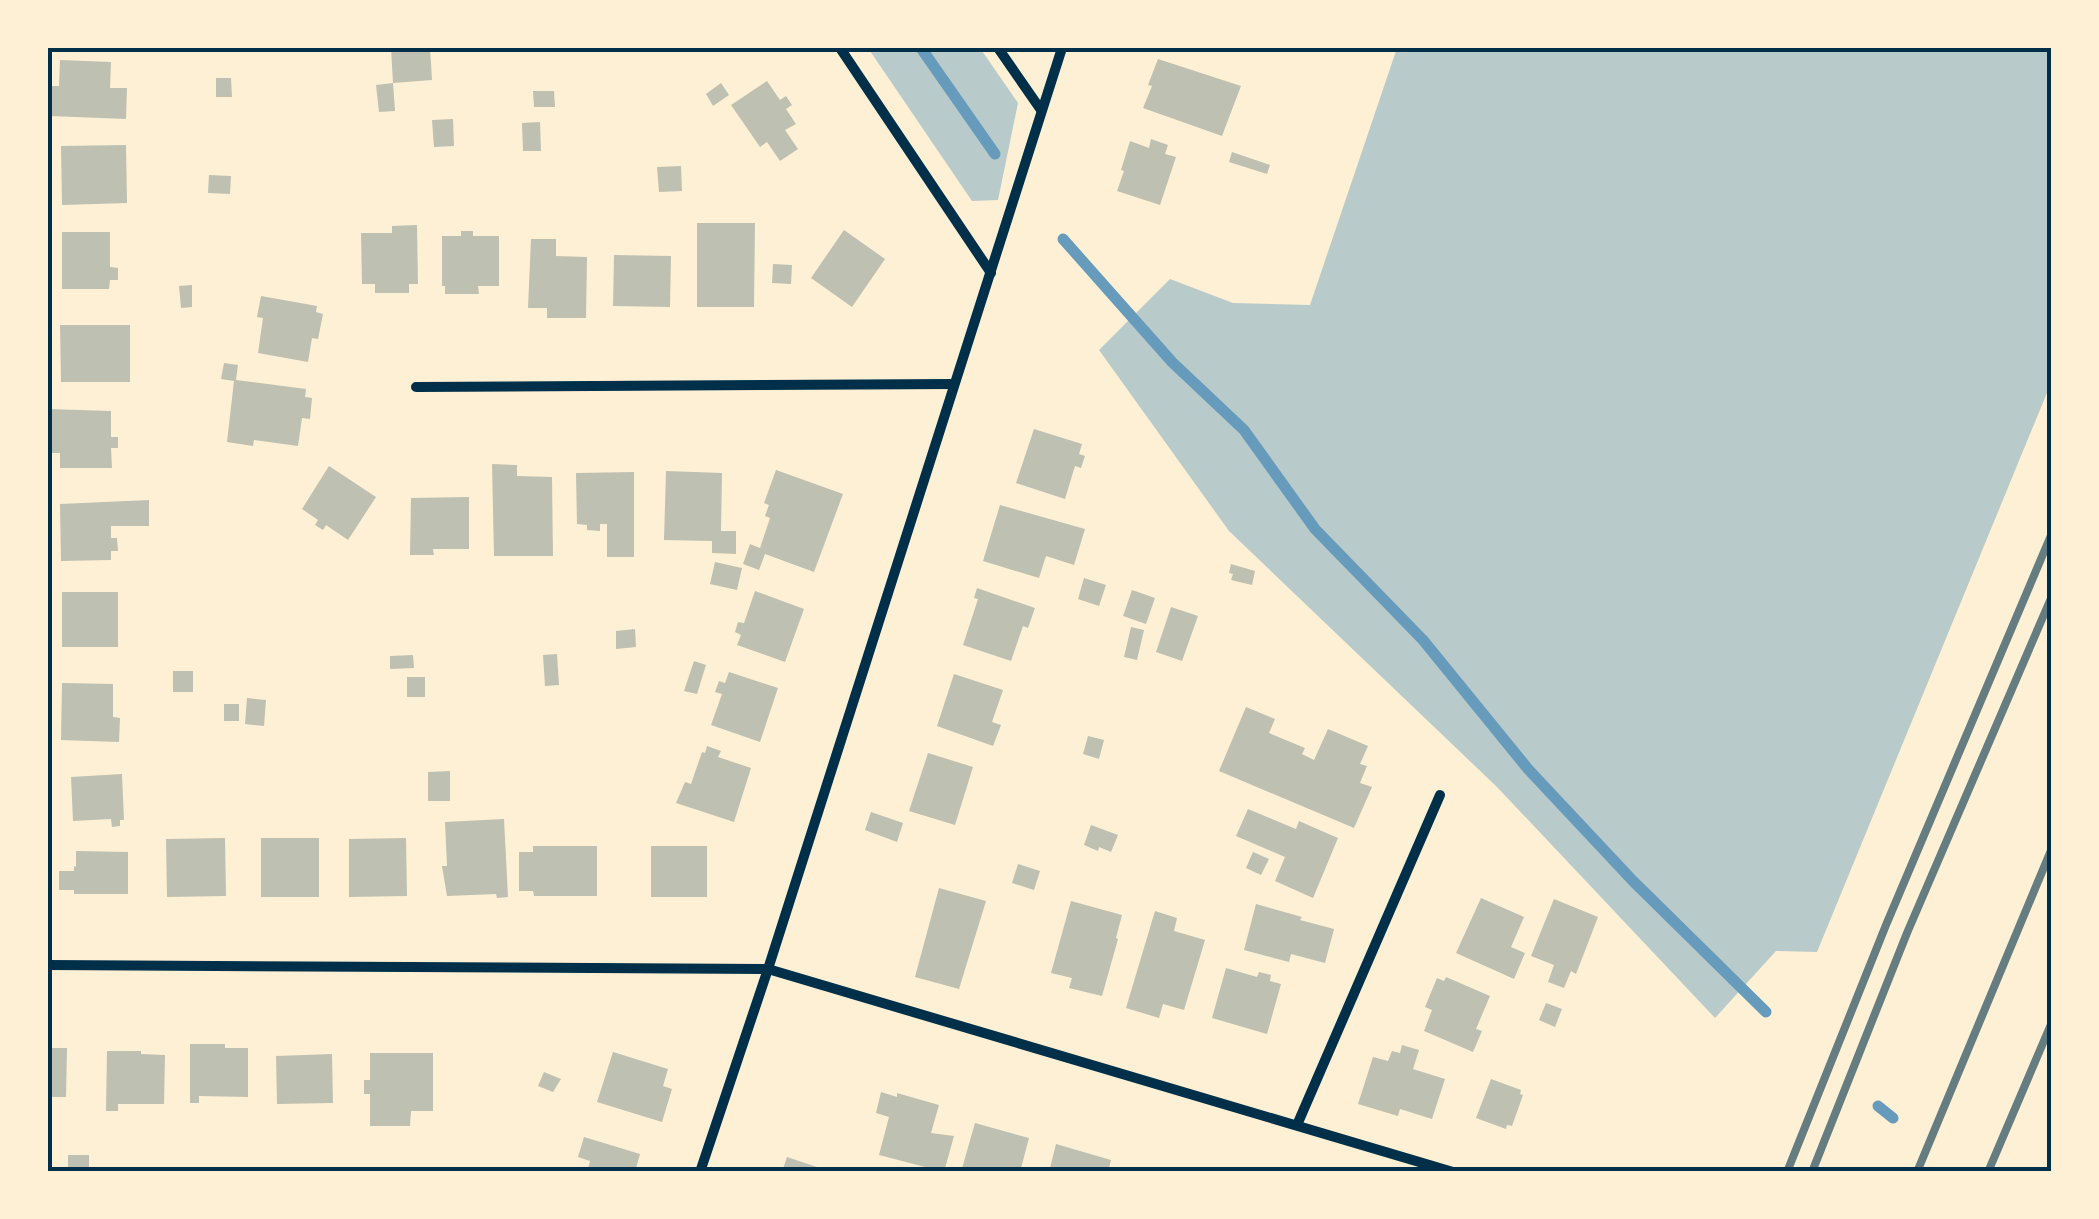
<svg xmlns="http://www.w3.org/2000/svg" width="2099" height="1219" font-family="'PT Serif',serif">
	<rect width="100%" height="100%" fill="#fdf0d5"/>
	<g fill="#b9caca">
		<path d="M868 48H980L1018 103 998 200 972 201Z"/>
		<path d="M1397 48H2051V383L1817 952 1776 951 1715 1018 1497 787 1229 531 1099 350 1170 279 1233 303 1310 305Z"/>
	</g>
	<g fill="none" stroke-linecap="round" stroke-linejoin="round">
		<g stroke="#669bbc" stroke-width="11">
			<path d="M921 48 995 154"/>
			<path d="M1063 239 1172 362 1244 430 1315 529 1423 640 1528 769 1633 881 1766 1012"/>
			<path d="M1878 1106 1893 1118"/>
		</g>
	</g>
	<g fill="#bec0b2">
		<path d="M391 48H430L432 80 393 83Z"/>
		<path d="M1158 59 1241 86 1222 136 1143 108 1152 86 1148 85Z"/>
		<path d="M60 60 111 62 110 88H127L126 119 50 116 51 86H59Z"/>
		<path d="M216 78H231L232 97H216Z"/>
		<path d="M767 81 780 100 786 96 792 105 786 109 796 124 785 130 798 149 780 161 767 142 760 147 731 105Z"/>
		<path d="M393 83 395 111 379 112 376 85Z"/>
		<path d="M721 83 729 95 713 106 706 94Z"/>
		<path d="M533 91H554L555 107H534Z"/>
		<path d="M453 119 454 146 434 147 432 120Z"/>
		<path d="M540 122 541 151H523L522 123Z"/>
		<path d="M1151 139 1168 145 1165 154 1176 157 1160 205 1117 191 1124 171 1121 170 1130 141 1149 148Z"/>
		<path d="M126 145 127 203 62 205 61 146Z"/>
		<path d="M1232 152 1270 165 1267 174 1229 162Z"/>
		<path d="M681 166 682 191 659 192 657 167Z"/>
		<path d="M209 175 231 176 230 194 208 193Z"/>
		<path d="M697 223H755L754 307H697Z"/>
		<path d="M417 225 418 284H409V293H375V284H362L361 233H392V226Z"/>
		<path d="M844 230 885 259 852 307 811 278Z"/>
		<path d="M461 231H473V236H499V286H478L479 294H445V286H442V236H461Z"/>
		<path d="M62 232H110V267L118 268V280H110L109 289H62Z"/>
		<path d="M531 239H556V256L587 257 586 318H547V308H528Z"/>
		<path d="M614 255 671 256 670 307 613 306Z"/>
		<path d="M773 264 792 265 791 284 772 283Z"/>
		<path d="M192 285V307L181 308 179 286Z"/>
		<path d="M261 296 317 306 316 312 323 314 318 339 312 338 308 362 258 353 263 318 257 317Z"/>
		<path d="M60 325H130V382H61Z"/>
		<path d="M224 363 238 365 236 380 306 389 305 397 312 398 310 419 302 418 298 446 254 440 253 446 227 442 234 381 221 379Z"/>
		<path d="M48 409 111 411V437H118V448H111L112 468H60V453H48Z"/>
		<path d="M1034 429 1082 444 1079 454 1085 456 1081 468 1075 466 1065 499 1016 483Z"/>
		<path d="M492 464 517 465V476L552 477 553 556H494Z"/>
		<path d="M329 466 376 497 348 540 326 525 323 530 315 525 318 520 302 509Z"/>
		<path d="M776 470 843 494 814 572 765 554 759 570 743 564 750 544 760 548 770 518 765 516 769 505 764 503Z"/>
		<path d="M666 471 722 473 721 531H736V554L712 553V541L664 540Z"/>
		<path d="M634 472V557H607V524H600V531L587 530V525L577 524 576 473Z"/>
		<path d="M469 497V549H433L434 555H410L411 498Z"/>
		<path d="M149 500V526H111V538H117L118 551H111V560L61 561 60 504Z"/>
		<path d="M1000 505 1085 529 1074 565 1046 556 1039 578 983 561Z"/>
		<path d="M715 562 742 568 737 590 710 584Z"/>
		<path d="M1231 564 1255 571 1252 585 1231 580 1233 574 1229 573Z"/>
		<path d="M1084 578 1106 585 1099 606 1078 599Z"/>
		<path d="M977 588 1035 608 1028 628 1023 626 1011 661 963 645 978 599 974 598Z"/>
		<path d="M1132 590 1155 598 1146 624 1123 616Z"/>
		<path d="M755 591 804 609 785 662 737 645 741 635 735 632 738 622 744 623Z"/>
		<rect x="62" y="592" width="56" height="55"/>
		<path d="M1171 607 1198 616 1182 661 1156 652Z"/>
		<path d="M1131 627 1144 630 1137 660 1124 657Z"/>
		<path d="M635 629 636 647 616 649V631Z"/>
		<path d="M557 654 559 685 545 686 543 655Z"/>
		<path d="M413 655 414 668 390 669V656Z"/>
		<path d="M694 661 706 665 697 694 684 691Z"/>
		<rect x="173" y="671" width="20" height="21"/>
		<path d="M729 672 778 688 760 742 711 725 722 694 715 692 719 681 725 683Z"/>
		<path d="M954 674 1003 690 992 722 1001 725 993 746 937 726Z"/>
		<rect x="407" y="677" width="18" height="20"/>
		<path d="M62 683 113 684V717L120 718 119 742 61 740Z"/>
		<path d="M247 698 266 700 264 726 245 724Z"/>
		<rect x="224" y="704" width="15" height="17"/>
		<path d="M1246 707 1275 719 1269 733 1305 748 1302 754 1314 760 1328 729 1368 746 1360 764 1367 766 1360 783 1372 787 1354 828 1219 771Z"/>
		<path d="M1088 736 1104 740 1099 759 1083 754Z"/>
		<path d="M707 746 721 751 718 757 751 768 734 822 676 803 685 782 691 784 702 752 705 753Z"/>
		<path d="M928 753 973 767 955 825 909 811Z"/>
		<path d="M450 771V801H428V772Z"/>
		<path d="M122 774 124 820H120V826L112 827 111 819 73 821 71 777Z"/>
		<path d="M1248 809 1296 829 1299 821 1338 838 1313 898 1275 881 1285 857 1236 836Z"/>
		<path d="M871 812 903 823 897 842 865 830Z"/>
		<path d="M504 819 508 897 497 898 496 894 447 896 442 866H447L445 822Z"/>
		<path d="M1091 825 1118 835 1111 852 1099 847 1098 851 1084 845Z"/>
		<path d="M225 838 226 896 167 897 166 839Z"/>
		<rect x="261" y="838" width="58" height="59"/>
		<path d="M406 838 407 896 349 897V839Z"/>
		<path d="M533 846H597V896H534L533 891H519V852H533Z"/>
		<rect x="651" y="846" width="56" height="51"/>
		<path d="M76 851 128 852V894H74V890H59V871H74V866L76 867Z"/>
		<path d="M1253 852 1269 859 1261 875 1246 868Z"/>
		<path d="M1018 864 1040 871 1034 890 1012 883Z"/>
		<path d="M939 888 986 901 959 989 915 977Z"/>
		<path d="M1481 898 1524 917 1511 947 1525 953 1514 979 1456 953Z"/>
		<path d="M1554 899 1598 917 1576 974 1571 971 1564 988 1548 982 1554 965 1531 956Z"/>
		<path d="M1071 901 1122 915 1116 938 1118 939 1102 996 1069 988 1072 978 1051 973Z"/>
		<path d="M1256 904 1302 917 1300 920 1334 929 1325 963 1291 954 1289 962 1244 950Z"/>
		<path d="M1155 911 1177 918 1174 931 1205 940 1184 1010 1163 1004 1159 1018 1126 1008Z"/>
		<path d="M1226 968 1257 977 1259 972 1271 975 1270 981 1281 984 1267 1034 1212 1018Z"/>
		<path d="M1446 977 1490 996 1476 1029 1482 1031 1473 1052 1424 1031 1432 1010 1425 1007 1437 978 1444 981Z"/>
		<path d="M1546 1003 1562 1009 1555 1027 1539 1020Z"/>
		<path d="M190 1044H225V1048H248V1097L199 1096V1103H190Z"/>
		<path d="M1402 1045 1419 1050 1413 1069 1445 1079 1432 1119 1400 1109 1398 1116 1358 1104 1373 1057 1388 1061 1392 1051 1400 1053Z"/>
		<path d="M48 1048H67L66 1097H48Z"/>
		<path d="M107 1051H141V1054L165 1055 164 1104H118V1111H106Z"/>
		<path d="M613 1052 668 1069 663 1086 672 1089 662 1122 597 1102Z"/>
		<path d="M370 1053H433V1111H411L410 1126H370V1094H364V1080H370Z"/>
		<path d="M332 1054 333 1103 277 1104 276 1056Z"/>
		<path d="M544 1072 561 1079 553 1092 538 1086Z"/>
		<path d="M1491 1079 1521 1090 1520 1094 1523 1095 1512 1126 1507 1125 1506 1129 1476 1118Z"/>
		<path d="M881 1092 897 1097V1093L939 1105 931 1133 954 1136 944 1172 879 1155 889 1117 876 1113Z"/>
		<path d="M975 1123 1029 1138 1020 1172H961Z"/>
		<path d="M584 1137 640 1154 635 1172H587L590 1161 578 1157Z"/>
		<path d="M1056 1144 1111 1160 1108 1172H1049Z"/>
		<rect x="68" y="1155" width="21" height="17"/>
		<path d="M787 1157 829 1171V1172H782Z"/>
	</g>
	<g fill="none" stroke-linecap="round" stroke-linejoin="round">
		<g stroke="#003049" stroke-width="10">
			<path d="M840 48 991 273"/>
			<path d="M998 48 1041 110"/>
			<path d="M416 387 954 384"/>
			<path d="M48 965 768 969 1453 1172"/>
			<path d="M1297 1125 1440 795"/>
			<path d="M700 1172 768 969 1062 48"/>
		</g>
		<g stroke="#657d81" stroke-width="8">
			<path d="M1787 1172 1886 925 2052 533"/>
			<path d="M1812 1172 1907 933 2052 596"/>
			<path d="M1917 1172 2052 848"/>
			<path d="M1988 1172 2052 1022"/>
		</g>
	</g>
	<rect width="2099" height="1219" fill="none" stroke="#fdf0d5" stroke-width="100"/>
	<rect x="50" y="50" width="1999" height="1119" fill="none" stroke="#003049" stroke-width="4"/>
</svg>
